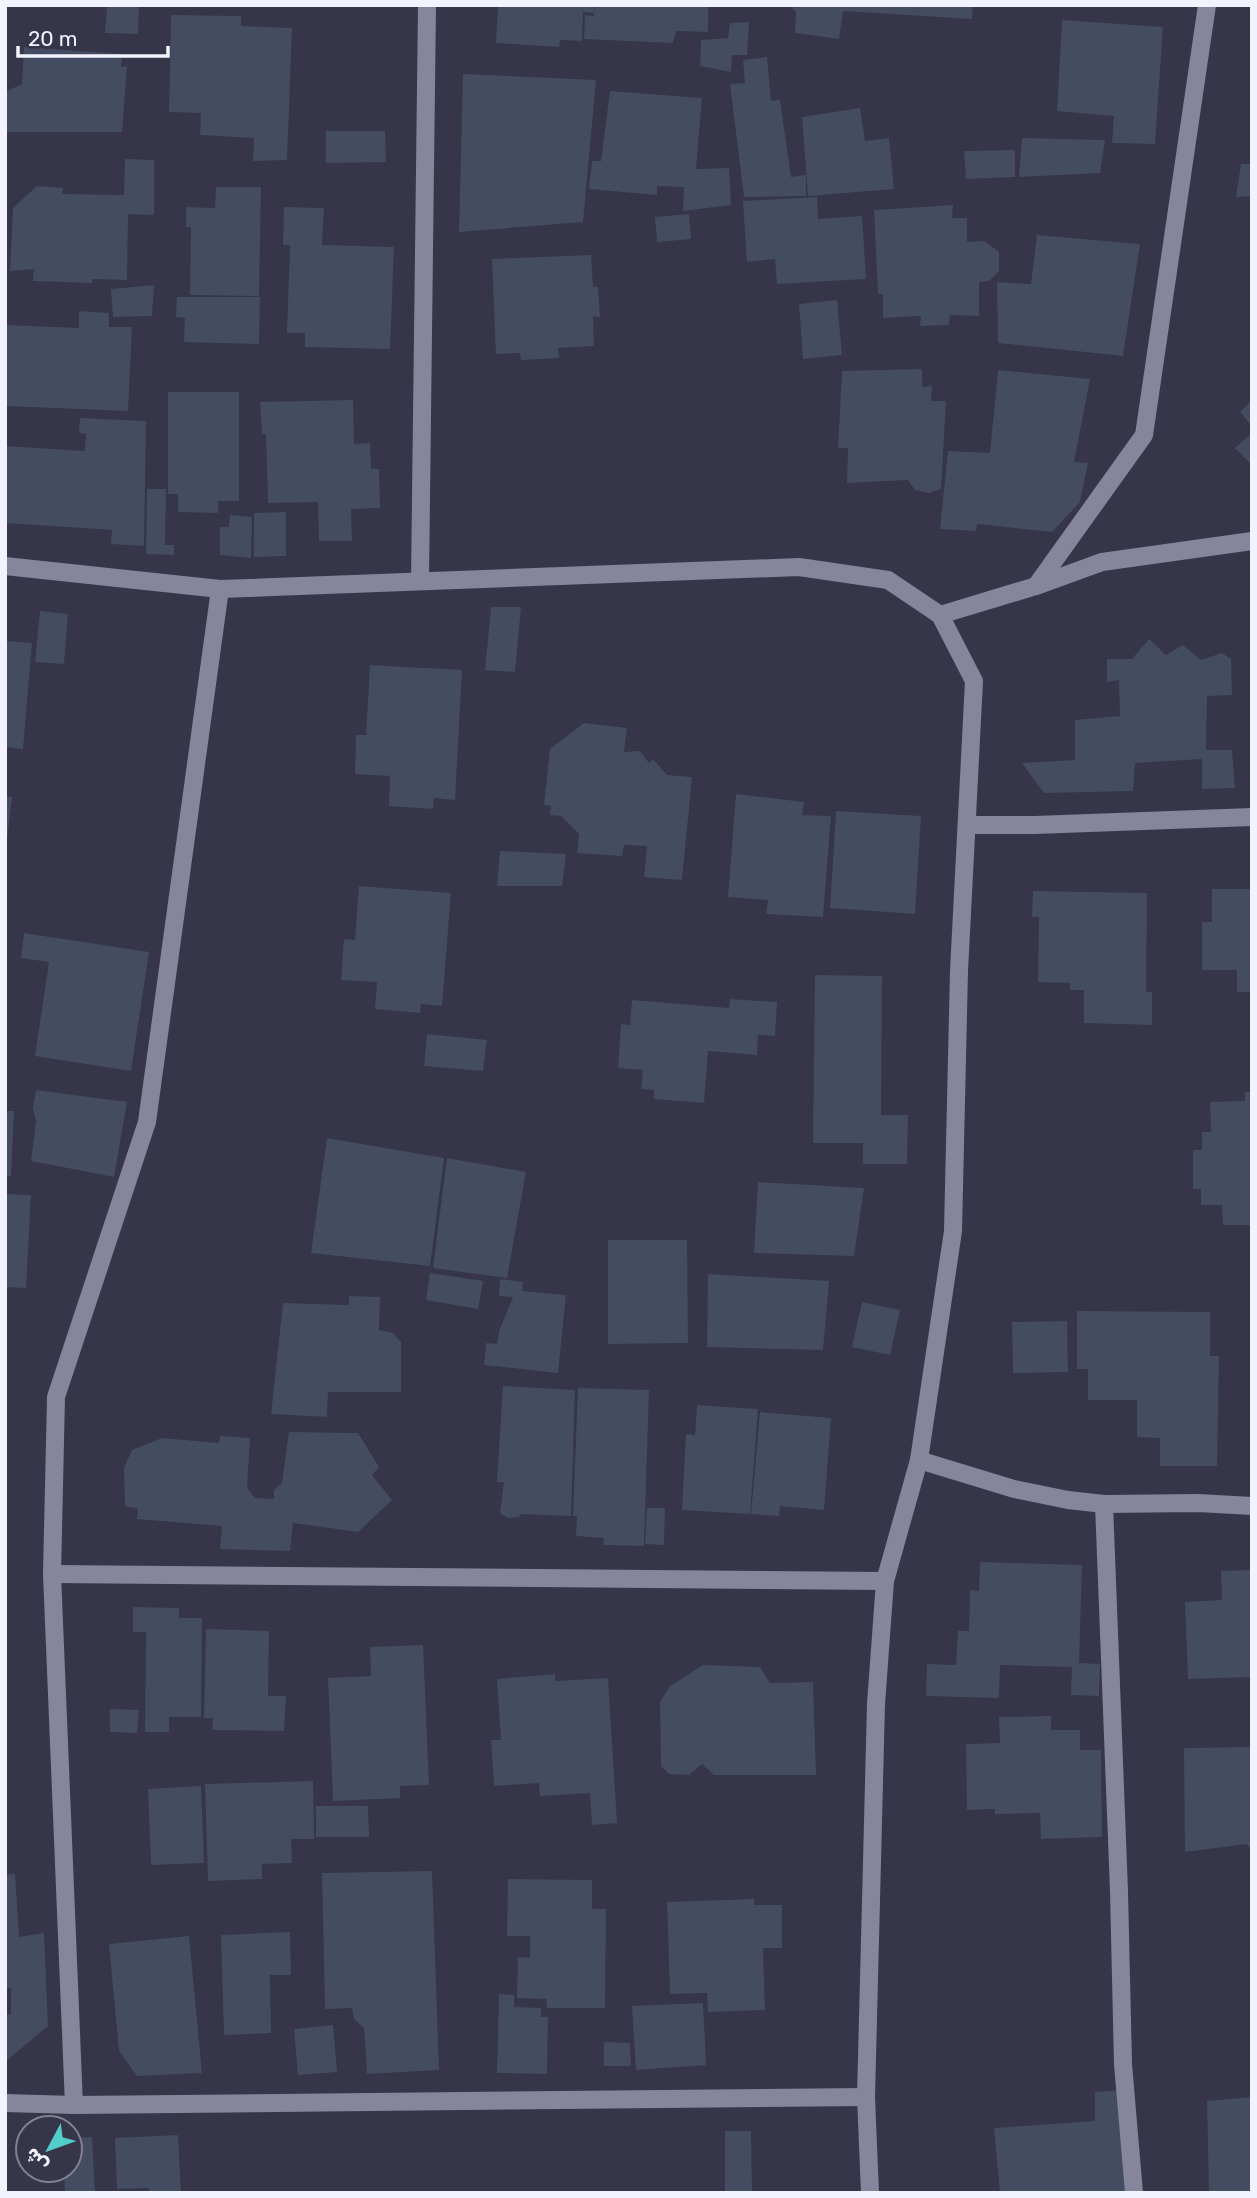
<svg xmlns="http://www.w3.org/2000/svg" width="1257" height="2198" font-family="Rubik,Vazirmatn,sans-serif">
	<rect width="100%" height="100%" fill="#36354a"/>
	<g fill="#434c60">
		<path d="M107 5H139L138 34 105 33Z"/>
		<path d="M498 5H594V13L583 12 582 41 560 40 559 47 496 43Z"/>
		<path d="M595 5H708V32L676 31 673 43 584 39 585 15 594 16Z"/>
		<path d="M793 5H973L972 19 843 11 839 39 795 33 796 11 793 10Z"/>
		<path d="M171 15 241 16V26L292 28 287 160 253 161 254 138 200 135 201 113 169 112Z"/>
		<path d="M1062 20 1163 27 1155 144 1112 143 1114 116 1057 111Z"/>
		<path d="M749 22 747 55H732L731 72 700 66 701 40 728 38 730 23Z"/>
		<path d="M24 47 122 54 121 67 127 66 122 132H5V92L22 84Z"/>
		<path d="M767 57 771 101 780 100 791 177 806 175V196L744 197 730 84 745 83 743 60Z"/>
		<path d="M463 74 596 80 583 222 459 232Z"/>
		<path d="M610 91 702 98 696 169 729 168 731 205 683 211 684 187 657 186V195L589 189 592 161H601Z"/>
		<path d="M860 108 865 141 889 138 894 189 808 196 802 117Z"/>
		<path d="M326 131H385L386 162 326 163Z"/>
		<path d="M1022 138 1105 140 1100 173 1019 177Z"/>
		<path d="M1015 150V177L966 179 964 151Z"/>
		<path d="M125 159 154 160V215L128 214 127 280 93 279 92 283 33 281 34 269 10 271 13 208 37 186 63 188 62 194 124 195Z"/>
		<path d="M1241 164H1252V196L1236 197Z"/>
		<path d="M216 187H261L259 296 190 295 191 227H186V207L215 208Z"/>
		<path d="M817 197 818 219 862 216 866 279 777 284 775 259 747 262 743 201Z"/>
		<path d="M953 205 952 218H967V242L984 241 999 252V271L989 281 979 282V316L950 315 949 325 920 326 921 316 883 318V294H878L874 210Z"/>
		<path d="M284 207 324 208 322 245 394 247 390 349 305 347V333H287L290 245H283Z"/>
		<path d="M689 214 691 239 657 242 655 217Z"/>
		<path d="M1037 235 1140 244 1123 356 998 343 997 282 1031 284Z"/>
		<path d="M591 255 593 287H598L600 317 593 316 594 346 558 348 559 358 521 360 520 353 496 354 492 259Z"/>
		<path d="M154 285 152 316 113 317 111 289Z"/>
		<path d="M177 297H260L259 344 184 342 185 318 176 317Z"/>
		<path d="M837 300 842 355 803 359 799 304Z"/>
		<path d="M79 311 109 313V327H132L128 411 5 406V325L79 328Z"/>
		<path d="M922 369V387L932 386 931 401H946L941 489 929 493 915 490 908 480 847 483 848 448H838L842 371Z"/>
		<path d="M998 370 1090 379 1074 462 1088 463 1080 502 1052 532 977 524 976 531 940 529 948 451 990 453Z"/>
		<path d="M168 392H239V501H218V513L178 512V494H168Z"/>
		<path d="M353 400 354 444 370 443 371 469H379L380 508 351 509 352 541H319L318 502 268 503 266 434H262L260 402Z"/>
		<path d="M1252 400V426L1240 412Z"/>
		<path d="M80 418 146 421 144 546 111 544 112 530 5 523V446L85 451 86 434 79 433Z"/>
		<path d="M1252 433V465L1235 448Z"/>
		<path d="M147 489H166L165 545H174V555L146 554Z"/>
		<path d="M286 512V556L254 557V513Z"/>
		<path d="M230 515 252 517 251 558 220 555V527H229Z"/>
		<path d="M491 607H521L515 672 485 670Z"/>
		<path d="M40 611 68 614 64 664 35 662Z"/>
		<path d="M1149 639 1166 655 1183 645 1201 660 1222 653 1231 659 1232 695 1207 696 1206 750H1232L1235 788 1202 789V759L1135 763 1133 791 1044 793 1022 763 1075 760V720L1120 716 1119 680 1107 682V659H1132Z"/>
		<path d="M5 641 32 643 23 749 5 747Z"/>
		<path d="M370 665 462 670 455 800 434 798 433 809 389 806 390 776 355 774 356 735H366Z"/>
		<path d="M584 723 627 728 624 752 640 751 649 763 653 759 667 775 692 777 682 880 644 877 647 846 624 845 622 856 577 853 579 834 561 816 550 815 551 806 544 805 550 749Z"/>
		<path d="M736 794 804 802 802 815 831 816 823 917 766 914 768 900 728 897Z"/>
		<path d="M5 796 12 797 7 840H5Z"/>
		<path d="M836 811 921 816 915 914 830 908Z"/>
		<path d="M500 851 566 854 562 886H497Z"/>
		<path d="M359 886 451 893 442 1006 421 1004 420 1013 375 1009 377 982 341 980 344 939 355 940Z"/>
		<path d="M1212 889H1252V992H1237V970H1202V922H1212Z"/>
		<path d="M1033 891 1147 893 1146 992H1152V1025L1084 1023V990H1070V983L1038 982 1039 917H1032Z"/>
		<path d="M24 933 149 952 131 1071 35 1056 49 962 21 958Z"/>
		<path d="M815 975 882 976 881 1115H908L907 1164H863V1143H813Z"/>
		<path d="M730 999 777 1002 775 1036 758 1035 757 1055 708 1051 704 1103 654 1099V1090L641 1089 643 1070 618 1068 621 1024 630 1025 632 1000 729 1008Z"/>
		<path d="M427 1034 487 1040 483 1071 424 1066Z"/>
		<path d="M36 1090 127 1102 114 1177 31 1161 36 1121 33 1108Z"/>
		<path d="M1245 1092H1252V1225H1223L1222 1205H1201V1189H1193V1150H1202V1132H1211L1210 1102 1245 1101Z"/>
		<path d="M5 1111H14L11 1176H5Z"/>
		<path d="M327 1138 444 1158 430 1266 311 1253Z"/>
		<path d="M447 1158 526 1172 507 1278 433 1268Z"/>
		<path d="M758 1182 864 1188 854 1256 754 1253Z"/>
		<path d="M5 1194 31 1195 26 1288 5 1287Z"/>
		<path d="M608 1240H687L688 1343 608 1344Z"/>
		<path d="M430 1273 483 1281 478 1309 426 1300Z"/>
		<path d="M708 1274 829 1281 823 1350 707 1347Z"/>
		<path d="M500 1279 523 1282 522 1291 566 1295 558 1373 484 1365 486 1343 497 1344 499 1331 513 1297 499 1296Z"/>
		<path d="M349 1296 380 1297 379 1330 393 1333 401 1342V1392H328L327 1417 271 1414 283 1303 349 1305Z"/>
		<path d="M862 1302 900 1310 890 1355 852 1347Z"/>
		<path d="M1077 1311 1210 1312V1356H1219L1217 1466H1160V1438L1137 1437V1400H1088V1369H1077Z"/>
		<path d="M1067 1321 1068 1372 1013 1373 1012 1322Z"/>
		<path d="M503 1386 575 1390 571 1516 521 1514 519 1517 508 1518 500 1513 504 1482H497Z"/>
		<path d="M578 1388 649 1390 644 1546 603 1545 604 1538 576 1536 577 1516H573Z"/>
		<path d="M697 1405 758 1409 750 1514 682 1510 686 1434 695 1435Z"/>
		<path d="M760 1412 831 1418 824 1510 780 1506 779 1516 751 1514Z"/>
		<path d="M289 1432 358 1433 379 1467 372 1475 392 1500 358 1532 293 1523 290 1551 220 1549 222 1526 137 1519 138 1509 125 1506 124 1468 132 1450 162 1438 219 1443 220 1436 250 1438 247 1488 255 1498 274 1499V1490L282 1483Z"/>
		<path d="M647 1508H665L664 1545 645 1544Z"/>
		<path d="M980 1562 1082 1565 1079 1663 1100 1664 1099 1696 1071 1695 1072 1667 1000 1665 999 1698 926 1696 927 1664 956 1665 958 1631H969L970 1590 979 1591Z"/>
		<path d="M1252 1570V1677L1188 1679 1185 1602 1222 1600 1221 1571Z"/>
		<path d="M133 1607 179 1608V1618H202L201 1717H169V1732H145L146 1632H133Z"/>
		<path d="M206 1629 269 1631 268 1696H286L284 1731 212 1730 213 1718H204Z"/>
		<path d="M423 1645 429 1785 400 1786V1798L333 1801 328 1678 371 1676 370 1647Z"/>
		<path d="M703 1665 760 1667 770 1683 813 1682 816 1775H714L702 1764 689 1775 669 1774 661 1766 660 1702 670 1686Z"/>
		<path d="M555 1674V1681L608 1678 617 1823 592 1825 590 1793 540 1796 539 1783 494 1786 491 1740H501L497 1679Z"/>
		<path d="M110 1709 139 1710 137 1733 110 1732Z"/>
		<path d="M1051 1716V1730H1080V1750H1101L1102 1837 1041 1839 1040 1813 995 1814V1809L967 1810 966 1744 1000 1743 999 1717Z"/>
		<path d="M1252 1747V1850L1247 1844 1185 1852 1184 1748Z"/>
		<path d="M313 1781 314 1839H291L292 1863 262 1864V1879L208 1881 205 1784Z"/>
		<path d="M201 1786 204 1863 151 1865 148 1789Z"/>
		<path d="M316 1806H368L369 1837H316Z"/>
		<path d="M432 1871 439 2070 367 2074 364 2028 354 2019 352 2008 325 2009 322 1873Z"/>
		<path d="M15 1874 19 1937 44 1933 48 2026 5 2062V2015L11 2014V1988L5 1989V1875Z"/>
		<path d="M508 1879 592 1880V1909H606L605 2008H547L546 1999 517 1998 518 1957 530 1958V1936H507Z"/>
		<path d="M754 1899V1905H782V1948H763L765 2010 708 2012 707 1993 670 1994 667 1902Z"/>
		<path d="M290 1932 291 1975H270L271 2033 224 2035 221 1935Z"/>
		<path d="M189 1936 202 2073 137 2076 119 2051 109 1944Z"/>
		<path d="M499 1994 514 1995V2007L541 2008V2017H548L547 2074 497 2073Z"/>
		<path d="M703 2003 706 2065 636 2070 632 2006Z"/>
		<path d="M333 2025 337 2072 298 2075 294 2029Z"/>
		<path d="M604 2042 630 2043 631 2066H604Z"/>
		<path d="M1121 2090 1129 2193H1000L994 2128 1095 2121V2092Z"/>
		<path d="M1252 2097V2193H1209L1207 2101Z"/>
		<path d="M725 2131H751L752 2193H725Z"/>
		<path d="M178 2135 181 2193H149V2188L117 2189 115 2138Z"/>
		<path d="M92 2137 95 2193H65L64 2170H70V2138Z"/>
	</g>
	<g fill="none" stroke-linecap="round" stroke-linejoin="round">
		<g stroke="#85859e" stroke-width="18">
			<path d="M5 566 220 589 799 567 888 580 940 615 974 681 959 971 953 1231 919 1460 885 1581 876 1704 866 2097 870 2193"/>
			<path d="M420 580 427 5"/>
			<path d="M1036 586 1102 562 1252 541"/>
			<path d="M940 615 1036 586 1144 435 1207 5"/>
			<path d="M968 825H1035L1252 817"/>
			<path d="M919 1460 1014 1489 1068 1500 1104 1504 1198 1503 1252 1506"/>
			<path d="M1104 1504 1119 1891 1123 2064 1134 2193"/>
			<path d="M52 1574 885 1581"/>
			<path d="M5 2103 74 2105 866 2097"/>
			<path d="M74 2105 52 1574 56 1397 147 1122 220 589"/>
		</g>
	</g>
	<rect width="1257" height="2198" fill="none" stroke="#f2f3fe" stroke-width="14"/>
	<g transform="translate(49 2149) rotate(229)"><circle r="33" fill="#36354a" stroke="#818192" stroke-width="2"/>
	<path d="M0-5L12 26L0 18L-12 26Z" fill="#53cdca"/>
	<text y="-10" font-size="19" font-weight="bold" text-anchor="middle" fill="#f2f3fe">ش</text>
	</g>
	<path d="M18 46v10h150v-10" fill="none" stroke="#f2f3fe" stroke-width="3.5"/>
	<text x="28" y="46" font-size="21" fill="#f2f3fe" stroke="#36354a" stroke-width="5" paint-order="stroke">20 m</text>
</svg>
